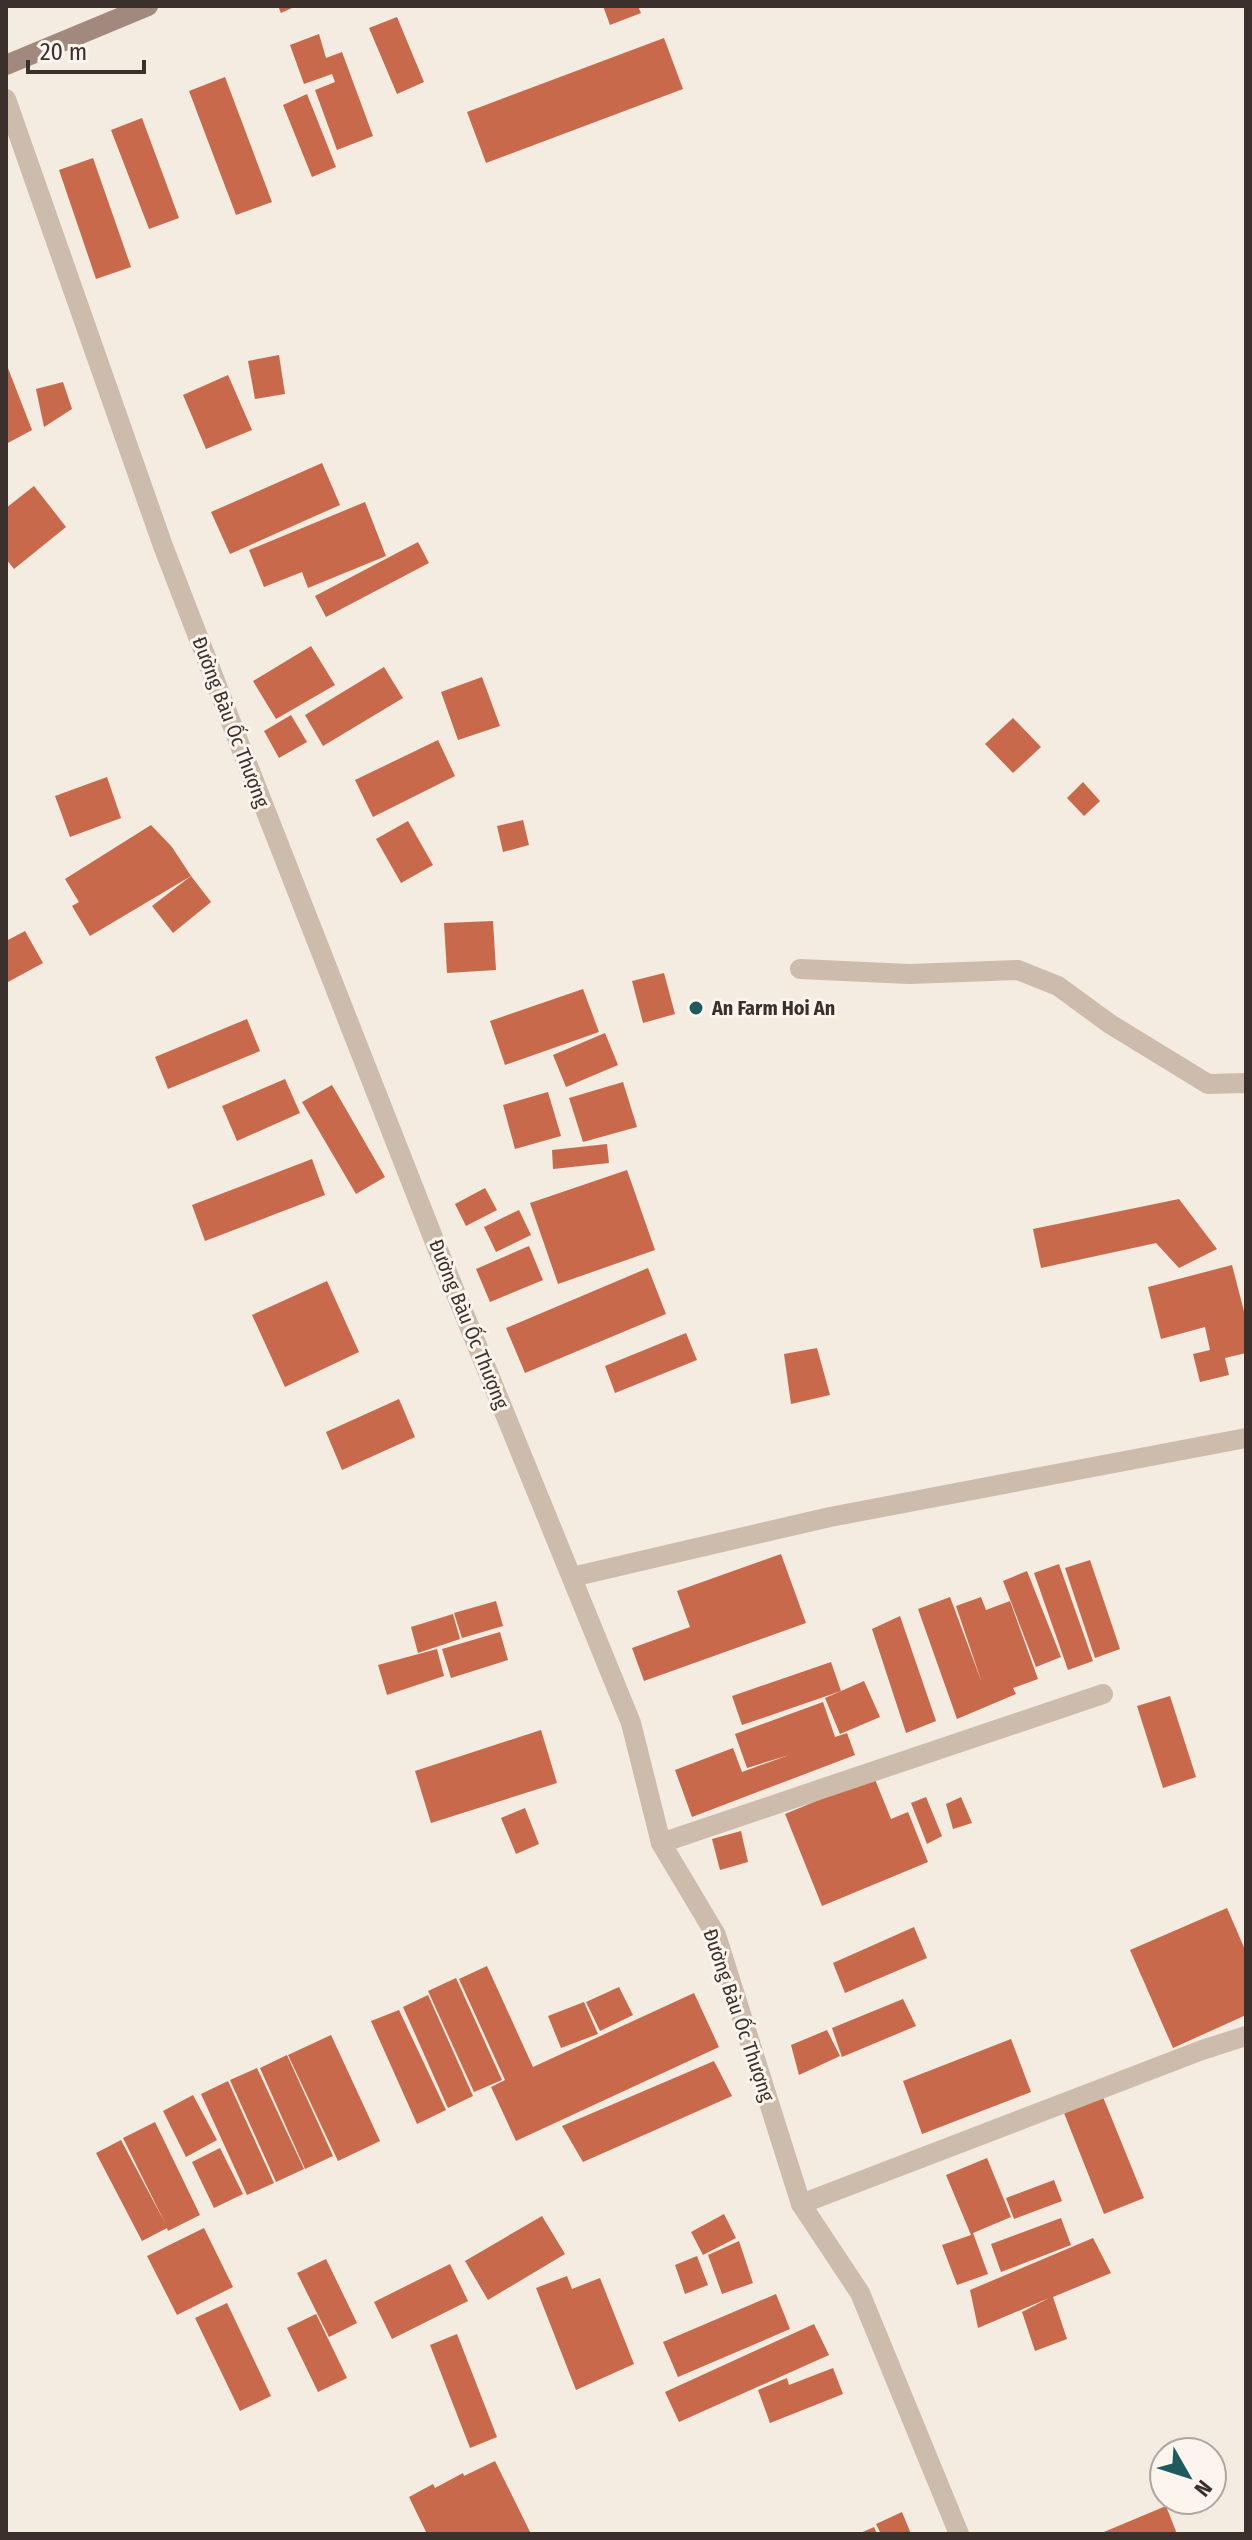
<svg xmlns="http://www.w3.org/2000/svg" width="1252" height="2540" font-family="'Fira Sans Condensed',sans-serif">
	<rect width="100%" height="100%" fill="#f4ebe1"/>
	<g fill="#c8694b">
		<path d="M278 6H296L281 13Z"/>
		<path d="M603 6H638L641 13 610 25Z"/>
		<path d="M397 17 424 82 397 94 369 28Z"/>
		<path d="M319 34 326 58 342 52 373 136 337 150 315 90 335 82 332 74 304 84 290 45Z"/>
		<path d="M664 38 683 89 486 163 467 112Z"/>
		<path d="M225 77 272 202 236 215 189 91Z"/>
		<path d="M307 94 336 167 312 177 283 105Z"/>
		<path d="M142 118 179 218 149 229 111 130Z"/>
		<path d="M93 158 131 267 96 279 59 170Z"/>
		<path d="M279 355 285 394 255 399 248 361Z"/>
		<path d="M6 363 32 430 6 444Z"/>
		<path d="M228 375 252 430 206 449 183 395Z"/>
		<path d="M63 382 72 409 44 427 36 389Z"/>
		<path d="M322 463 340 505 230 554 211 512Z"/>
		<path d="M34 486 66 527 14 569 6 559V508Z"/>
		<path d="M365 502 386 556 308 588 302 572 264 587 249 550Z"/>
		<path d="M418 542 429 563 326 617 315 596Z"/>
		<path d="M311 646 335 685 276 719 253 681Z"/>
		<path d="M384 667 403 698 323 746 305 715Z"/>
		<path d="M482 677 500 726 458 740 441 692Z"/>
		<path d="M291 715 307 742 279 758 264 731Z"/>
		<path d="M1013 718 1041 747 1013 773 985 744Z"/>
		<path d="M438 740 455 776 373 817 355 780Z"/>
		<path d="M107 777 121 818 70 837 55 796Z"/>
		<path d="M1083 782 1100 801 1084 816 1067 798Z"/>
		<path d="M523 820 529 845 503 852 497 826Z"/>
		<path d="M408 821 433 865 401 883 376 839Z"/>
		<path d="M151 825 172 847 191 876 90 936 72 906 79 902 65 879Z"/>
		<path d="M191 876 211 902 173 933 152 906Z"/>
		<path d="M493 921 496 970 447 973 444 923Z"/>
		<path d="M25 931 43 963 8 982 6 978V941Z"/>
		<path d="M664 973 675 1014 643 1023 632 981Z"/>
		<path d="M583 989 599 1032 505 1065 490 1021Z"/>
		<path d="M247 1019 260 1051 168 1089 155 1057Z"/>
		<path d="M605 1033 618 1065 566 1087 553 1055Z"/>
		<path d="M285 1079 300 1113 237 1141 222 1106Z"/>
		<path d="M623 1082 637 1127 583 1142 569 1098Z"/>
		<path d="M332 1085 385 1177 356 1194 302 1102Z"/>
		<path d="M548 1092 561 1136 515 1149 503 1105Z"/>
		<path d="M607 1144 609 1163 553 1169 552 1150Z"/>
		<path d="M312 1159 325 1195 205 1241 192 1205Z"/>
		<path d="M627 1170 655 1250 558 1284 530 1203Z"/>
		<path d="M485 1188 497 1210 466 1226 455 1204Z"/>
		<path d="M1179 1199 1217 1249 1179 1268 1156 1243 1041 1268 1033 1229Z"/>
		<path d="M519 1210 531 1235 496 1252 484 1227Z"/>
		<path d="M529 1246 543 1280 490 1302 476 1269Z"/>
		<path d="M1232 1265 1246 1319V1353L1225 1358 1229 1375 1200 1382 1193 1354 1210 1350 1205 1327 1161 1339 1148 1287Z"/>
		<path d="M648 1268 666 1314 525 1373 506 1328Z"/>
		<path d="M327 1281 359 1352 285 1387 252 1315Z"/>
		<path d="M686 1333 697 1360 615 1393 605 1366Z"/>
		<path d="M817 1348 830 1395 791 1404 784 1354Z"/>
		<path d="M399 1399 415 1437 342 1470 326 1432Z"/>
		<path d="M781 1554 806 1623 644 1681 632 1648 690 1627 677 1591Z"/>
		<path d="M1090 1560 1120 1649 1095 1658 1065 1568Z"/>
		<path d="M1059 1564 1093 1661 1068 1670 1034 1573Z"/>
		<path d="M1027 1571 1061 1657 1036 1667 1003 1581Z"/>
		<path d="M950 1597 982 1683 956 1606 981 1597 986 1610 1010 1601 1038 1679 1013 1688 1016 1694 957 1719 918 1609Z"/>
		<path d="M496 1601 503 1626 462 1638 454 1613Z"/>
		<path d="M453 1614 460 1639 418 1653 411 1627Z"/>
		<path d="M900 1616 936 1721 906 1733 872 1629Z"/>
		<path d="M500 1632 508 1660 451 1678 442 1649Z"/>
		<path d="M437 1649 444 1676 387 1695 378 1665Z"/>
		<path d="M831 1662 841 1691 742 1725 732 1696Z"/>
		<path d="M864 1681 880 1717 840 1734 825 1698Z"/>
		<path d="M1170 1696 1196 1777 1163 1788 1137 1706Z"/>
		<path d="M823 1702 835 1737 847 1733 855 1755 692 1817 675 1770 733 1748 742 1772 789 1755 747 1768 735 1734Z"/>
		<path d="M541 1730 557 1783 431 1823 415 1771Z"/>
		<path d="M874 1777 891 1819 908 1812 928 1862 822 1906 785 1814Z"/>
		<path d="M926 1797 942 1836 927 1844 911 1803Z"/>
		<path d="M961 1797 972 1823 953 1829 946 1804Z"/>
		<path d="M525 1808 539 1844 516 1854 501 1818Z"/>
		<path d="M741 1831 748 1862 720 1870 712 1839Z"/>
		<path d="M1227 1908 1246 1952V2015L1173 2048 1130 1950Z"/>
		<path d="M914 1927 927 1958 845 1993 833 1963Z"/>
		<path d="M487 1966 533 2067 694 1993 719 2047 516 2141 491 2087 505 2080 459 1979Z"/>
		<path d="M456 1978 502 2080 474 2092 428 1991Z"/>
		<path d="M619 1987 633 2015 600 2031 586 2002Z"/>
		<path d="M428 1995 473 2096 448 2108 403 2007Z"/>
		<path d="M903 1999 916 2026 842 2057 832 2028Z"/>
		<path d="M584 2002 598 2034 561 2048 548 2016Z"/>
		<path d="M399 2010 446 2110 417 2124 371 2021Z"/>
		<path d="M827 2030 840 2056 799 2075 791 2045Z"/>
		<path d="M331 2035 380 2141 338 2161 288 2055Z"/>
		<path d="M1011 2039 1031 2092 922 2134 903 2081Z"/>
		<path d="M287 2055 333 2156 305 2169 260 2068Z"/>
		<path d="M714 2061 732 2096 583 2162 562 2126Z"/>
		<path d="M257 2068 304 2169 276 2182 230 2080Z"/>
		<path d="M228 2081 274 2183 247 2195 201 2094Z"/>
		<path d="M193 2095 217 2140 186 2157 163 2111Z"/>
		<path d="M1103 2097 1144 2198 1104 2214 1064 2113Z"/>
		<path d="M155 2122 200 2215 168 2231 167 2228 142 2241 96 2153 121 2140 165 2223 123 2138Z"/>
		<path d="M220 2148 243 2194 214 2208 192 2162Z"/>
		<path d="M987 2158 1011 2217 973 2233 988 2274 957 2285 942 2245 971 2235 946 2175Z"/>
		<path d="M1054 2180 1062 2201 1014 2219 1006 2198Z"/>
		<path d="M724 2214 736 2238 703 2255 691 2232Z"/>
		<path d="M542 2216 565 2254 488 2300 465 2261Z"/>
		<path d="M1061 2218 1071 2245 1001 2272 991 2244Z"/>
		<path d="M204 2228 233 2287 177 2315 147 2256Z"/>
		<path d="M1093 2238 1111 2273 1053 2297 1067 2339 1035 2351 1022 2312 1049 2298 978 2328 970 2290Z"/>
		<path d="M739 2241 753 2283 722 2294 708 2255Z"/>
		<path d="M697 2256 708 2285 685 2294 675 2265Z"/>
		<path d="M326 2259 357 2323 329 2337 297 2273Z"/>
		<path d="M450 2264 468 2301 392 2339 374 2302Z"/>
		<path d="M567 2276 572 2289 600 2278 634 2364 576 2390 536 2288Z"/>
		<path d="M776 2294 790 2329 678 2377 663 2342Z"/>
		<path d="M227 2303 271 2396 240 2411 195 2318Z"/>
		<path d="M316 2314 347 2378 318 2392 287 2328Z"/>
		<path d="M814 2324 829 2355 679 2422 665 2392Z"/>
		<path d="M457 2334 497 2437 470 2448 430 2345Z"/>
		<path d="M833 2368 843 2394 770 2423 758 2390 787 2378 789 2385Z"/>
		<path d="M495 2461 531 2534H427L409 2497 433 2484 435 2488 463 2473 464 2476Z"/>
		<path d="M1166 2506 1177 2534H1099Z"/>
		<path d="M902 2512 911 2534H881L876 2524Z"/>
		<path d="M874 2527 877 2534H858Z"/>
	</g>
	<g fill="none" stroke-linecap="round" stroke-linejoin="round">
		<g stroke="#cdbbac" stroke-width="20">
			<path d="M6 99 163 546 241 748 436 1245 631 1723 661 1843 716 1935 801 2204 860 2293 959 2534"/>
			<path d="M800 969 909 974 1018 970 1058 986 1110 1024 1208 1084 1246 1083"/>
			<path d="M572 1577 830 1517 1246 1438"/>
			<path d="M661 1843 1103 1694"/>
			<path d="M801 2204 1202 2050 1246 2036"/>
		</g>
		<path stroke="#a18a7d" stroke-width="20" d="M6 65 148 6"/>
	</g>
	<circle fill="#1f5a5e" stroke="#fbf5ee" stroke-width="3" cx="696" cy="1008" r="8"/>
	<g text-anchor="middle" stroke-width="6" stroke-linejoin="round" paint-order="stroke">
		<g font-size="20" fill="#3b302b" stroke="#fbf5ee">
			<text transform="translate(231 722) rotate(69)" y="7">Đường Bàu Ốc Thượng</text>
			<text transform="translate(469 1324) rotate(68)" y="7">Đường Bàu Ốc Thượng</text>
			<text transform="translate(739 2015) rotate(71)" y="7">Đường Bàu Ốc Thượng</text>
		</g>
		<g font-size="20" font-weight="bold" fill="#3b302b" stroke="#fbf5ee" text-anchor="start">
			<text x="712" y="1015">An Farm Hoi An</text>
		</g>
	</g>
	<rect width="1252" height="2540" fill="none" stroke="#3b302b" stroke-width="16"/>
	<g transform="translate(1188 2476) rotate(129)"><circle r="38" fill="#fbf5ee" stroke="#aea6a0" stroke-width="2"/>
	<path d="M0-6L14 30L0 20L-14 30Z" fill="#1f5a5e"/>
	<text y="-12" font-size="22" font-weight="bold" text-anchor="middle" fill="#3b302b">N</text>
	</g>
	<path d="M28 60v12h116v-12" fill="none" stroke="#3b302b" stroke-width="4"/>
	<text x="40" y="60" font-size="24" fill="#3b302b" stroke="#fbf5ee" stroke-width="6" paint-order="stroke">20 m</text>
</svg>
